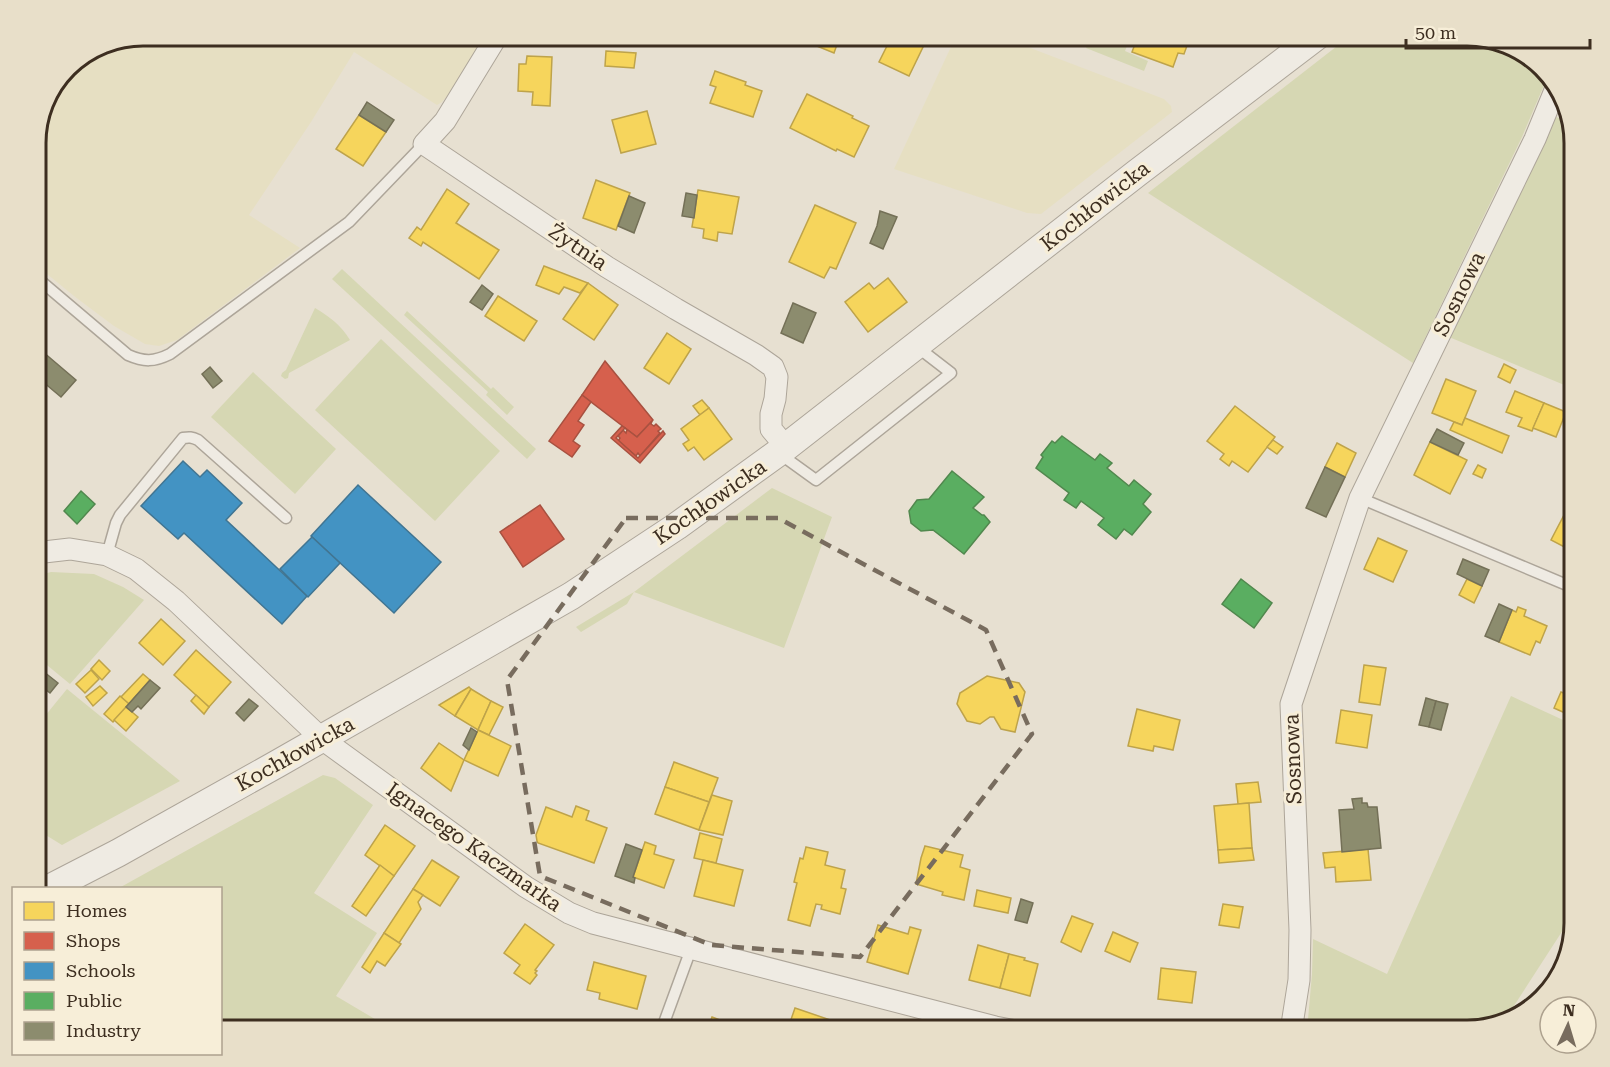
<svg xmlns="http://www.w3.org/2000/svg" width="1610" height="1067" font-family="'Roboto Serif',serif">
	<rect width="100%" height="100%" fill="#e7e0d1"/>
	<g fill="#e6dfc2">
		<path d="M144 36H487L453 89 442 102 437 105 354 52 311 122 249 215 300 248 177 340 159 346 145 344 114 326 74 296 36 265V137L68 67 103 44Z"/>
		<path d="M956 36H999L1164 99 1171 106 1172 112 1041 214 1027 213 894 169Z"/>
	</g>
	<g fill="#d6d7b3">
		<path d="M1092 36H1131L1125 51 1148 61 1144 71 1086 48Z"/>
		<path d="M1350 36H1466L1526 54 1547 78 1522 137 1413 363 1148 193Z"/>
		<path d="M1556 117 1569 121 1574 144V389L1449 337Z"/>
		<path d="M342 269 536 449 527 459 332 279Z"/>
		<path d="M315 308C330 317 341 325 350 340L289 373 288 378 285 379 281 376 282 373 286 370Z"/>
		<path d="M407 311 491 389 493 387 514 407 507 415 486 395 488 392 404 315Z"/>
		<path d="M381 339 500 451 435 521 315 410Z"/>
		<path d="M253 372 336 449 295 494 211 417Z"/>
		<path d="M772 488 832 517 784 648 634 592 627 604 581 632 576 627 634 592Z"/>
		<path d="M51 572 94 574 123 587 144 600 70 684 36 656V576Z"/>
		<path d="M67 689 180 781 62 845 36 829V727Z"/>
		<path d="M1511 696 1574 725V913L1510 1012 1506 1022 1466 1031H1307L1312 974 1313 939 1387 974Z"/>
		<path d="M323 775 335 778 373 805 314 893 377 933 336 996 390 1028 389 1031H221L220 888H119Z"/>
	</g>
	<g fill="#f6d55c" stroke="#bea34a" stroke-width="1.5">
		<path d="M815 36H840L834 53 812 44Z"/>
		<path d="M892 36H904L924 45 909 76 879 62Z"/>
		<path d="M1138 36H1170L1188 43 1184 54 1178 53 1173 67 1132 52Z"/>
		<path d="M606 51 636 53 634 68 605 66Z"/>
		<path d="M527 56 552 57 550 106 532 105 533 92 518 91 519 64H526Z"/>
		<path d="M715 71 746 82 745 85 762 91 753 117 710 103 716 87 710 85Z"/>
		<path d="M807 94 853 116 852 118 869 126 854 157 837 149 836 151 790 128Z"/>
		<path d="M647 111 656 144 621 153 612 120Z"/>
		<path d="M359 115 386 132 363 166 336 149Z"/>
		<path d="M596 180 630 193 616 230 583 218Z"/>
		<path d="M447 189 469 204 456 223 499 250 479 279 423 242 421 246 409 238 417 227 421 230Z"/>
		<path d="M698 190 739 197 732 234 718 232 717 241 703 238 704 229 692 227Z"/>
		<path d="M815 205 856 223 836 269 830 267 824 278 789 262Z"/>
		<path d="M544 266 588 283 580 293 564 287 559 294 536 285Z"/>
		<path d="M888 278 907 302 868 332 845 302 869 283 874 289Z"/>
		<path d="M588 283 618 305 594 340 563 319Z"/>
		<path d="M498 296 537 321 524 341 485 316Z"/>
		<path d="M667 333 691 349 669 384 644 368Z"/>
		<path d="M1504 364 1516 370 1510 383 1498 377Z"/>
		<path d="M1446 379 1476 391 1462 425 1432 413Z"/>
		<path d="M1515 391 1544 403 1532 431 1518 426 1522 418 1506 412Z"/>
		<path d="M702 400 709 408 700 415 693 406Z"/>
		<path d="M1544 403 1566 412 1556 437 1533 428Z"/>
		<path d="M1235 406 1275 437 1248 472 1232 461 1229 466 1220 459 1224 454 1207 441Z"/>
		<path d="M709 408 732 439 704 460 694 447 688 451 683 444 689 440 681 429Z"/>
		<path d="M1465 418 1509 436 1502 453 1450 430 1454 422 1462 425Z"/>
		<path d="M1273 440 1283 447 1277 454 1267 447Z"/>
		<path d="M1430 442 1467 460 1450 494 1414 475Z"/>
		<path d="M1337 443 1356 453 1345 477 1325 467Z"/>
		<path d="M1478 465 1486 469 1482 478 1473 474Z"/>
		<path d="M1564 515 1574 520V552L1551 540Z"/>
		<path d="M1378 538 1407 551 1393 582 1364 569Z"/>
		<path d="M1467 579 1482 586 1474 603 1459 595Z"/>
		<path d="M1518 607 1526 610 1524 616 1547 626 1540 643 1536 641 1530 655 1499 642 1512 610 1516 612Z"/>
		<path d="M161 619 185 641 163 665 139 643Z"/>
		<path d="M196 650 231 682 209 707 174 675Z"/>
		<path d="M99 660 110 671 102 680 91 669Z"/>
		<path d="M1364 665 1386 668 1380 705 1359 702Z"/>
		<path d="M91 670 99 679 85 693 76 684Z"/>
		<path d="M143 674 150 680 129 704 121 697Z"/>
		<path d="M987 676 1019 683 1025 692 1015 732 1001 729 994 717H990L980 724 967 721 957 704 960 693Z"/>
		<path d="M100 686 107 693 93 706 86 697Z"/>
		<path d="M469 687 471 689 455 716 439 705Z"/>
		<path d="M471 689 491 701 478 730 455 716Z"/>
		<path d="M1561 692 1572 696 1565 713 1554 708Z"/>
		<path d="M196 695 209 707 204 714 191 701Z"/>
		<path d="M120 696 129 704 113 722 104 714Z"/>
		<path d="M491 701 503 707 489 735 478 730Z"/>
		<path d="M126 707 138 717 126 731 114 720Z"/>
		<path d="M1137 709 1180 720 1173 750 1154 746 1153 751 1128 746Z"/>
		<path d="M1341 710 1372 715 1367 748 1336 743Z"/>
		<path d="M478 730 511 746 498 776 464 760Z"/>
		<path d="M439 743 464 760 451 791 421 768Z"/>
		<path d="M674 762 718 778 709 802 665 787Z"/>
		<path d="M1258 782 1261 802 1238 804 1236 784Z"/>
		<path d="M665 787 709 802 699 830 655 814Z"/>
		<path d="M712 795 732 801 723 835 699 830Z"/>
		<path d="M1249 803 1252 848 1218 850 1214 806Z"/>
		<path d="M576 806 589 811 586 820 607 828 594 863 538 843 537 841 536 835 546 807 572 817Z"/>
		<path d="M385 825 415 846 394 876 365 855Z"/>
		<path d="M700 833 722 839 716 863 694 858Z"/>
		<path d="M645 842 656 846 654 854 674 860 664 888 633 877Z"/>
		<path d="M925 846 963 855 960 867 970 870 964 900 942 895 943 892 916 884 921 858Z"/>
		<path d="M806 847 828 852 825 865 845 870 841 888 846 889 840 914 821 909 822 905 816 904 810 926 788 920 797 883 794 882 800 858 803 859Z"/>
		<path d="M1252 848 1254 860 1219 863 1218 850Z"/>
		<path d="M1368 849 1371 880 1336 882 1335 867 1325 868 1323 853Z"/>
		<path d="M432 860 459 877 440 906 413 889Z"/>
		<path d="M703 860 743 870 734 906 694 896Z"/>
		<path d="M380 865 394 876 366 916 352 906Z"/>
		<path d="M413 889 423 895 418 902 421 909 399 943 384 933Z"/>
		<path d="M977 890 1011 898 1008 913 974 906Z"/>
		<path d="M1223 904 1243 907 1239 928 1219 925Z"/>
		<path d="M1072 916 1093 924 1081 952 1061 942Z"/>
		<path d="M525 924 554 945 535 970 537 971 535 973 537 975 530 984 514 973 520 965 504 953Z"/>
		<path d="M878 925 908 934 910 927 921 930 908 974 867 962Z"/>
		<path d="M1113 932 1138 943 1130 962 1105 951Z"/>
		<path d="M384 933 401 944 385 966 377 961 370 973 362 967Z"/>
		<path d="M978 945 1009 954 1000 988 969 980Z"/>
		<path d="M1009 954 1025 958 1024 960 1038 964 1030 996 1000 988Z"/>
		<path d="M594 962 646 976 637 1009 599 999 600 993 587 990Z"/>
		<path d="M1161 968 1196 972 1192 1003 1158 999Z"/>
		<path d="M795 1008 842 1024 840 1031H787Z"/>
		<path d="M712 1017 749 1031H707Z"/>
	</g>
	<g fill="#d6604d" stroke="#a85140" stroke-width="1.5">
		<path d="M605 361 653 420 637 437 582 395Z"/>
		<path d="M582 395 591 402 578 421 584 425 573 441 580 446 572 457 549 441Z"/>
		<path d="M652 421 651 424 654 426 656 424 661 429 658 431 660 433 640 456 638 453 636 456 618 441 620 438 618 436 623 430 626 433 627 430 625 428 637 437Z"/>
		<path d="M622 426 625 428 616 438 638 458 663 431 665 434 640 463 611 438Z"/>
		<path d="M540 505 564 539 523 567 500 532Z"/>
	</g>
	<g fill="#4393c3" stroke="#417592" stroke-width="1.5">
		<path d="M183 461 200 477 207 470 242 503 226 520 307 596 282 624 184 533 178 539 141 506Z"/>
		<path d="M358 485 441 562 394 613 311 536Z"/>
		<path d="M312 537 340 563 308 597 280 569Z"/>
	</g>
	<g fill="#5aae61" stroke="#51884e" stroke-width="1.5">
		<path d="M1062 436 1095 460 1100 454 1112 463 1107 468 1129 486 1134 480 1151 494 1143 504 1151 512 1132 535 1124 529 1116 539 1098 525 1104 518 1081 501 1076 508 1064 500 1069 493 1036 468 1043 457 1041 455 1052 441 1055 443Z"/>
		<path d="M952 471 984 497 973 508 982 515H984L990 522 964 554 933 530 921 531 911 523 909 511 917 500 929 499Z"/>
		<path d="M81 491 95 504 77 524 64 511Z"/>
		<path d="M1241 579 1272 603 1254 628 1222 604Z"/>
	</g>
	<g fill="#8c8c6e" stroke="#747057" stroke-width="1.5">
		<path d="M367 102 394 120 386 132 359 115Z"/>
		<path d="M686 193 697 195 694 218 682 216Z"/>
		<path d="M629 196 645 203 634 233 618 226Z"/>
		<path d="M880 211 897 217 883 249 870 243 877 226Z"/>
		<path d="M482 285 493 294 482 310 470 302Z"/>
		<path d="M793 303 816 313 803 343 781 333Z"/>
		<path d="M36 346 76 380 61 397 36 376Z"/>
		<path d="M210 367 222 381 213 388 202 374Z"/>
		<path d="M1437 429 1464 443 1458 455 1430 442Z"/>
		<path d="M1325 467 1345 477 1326 517 1306 508Z"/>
		<path d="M1463 559 1489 570 1482 586 1457 574Z"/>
		<path d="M1499 604 1512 610 1499 642 1485 636Z"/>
		<path d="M39 668 58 683 50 693 36 682V672Z"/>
		<path d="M150 680 160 688 141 709 138 706 132 712 126 707Z"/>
		<path d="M1426 698 1436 701 1429 727 1419 725Z"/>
		<path d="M249 699 258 706 244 721 236 713Z"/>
		<path d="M1436 701 1448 704 1441 730 1429 727Z"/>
		<path d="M471 728 477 732 469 750 463 745Z"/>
		<path d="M1362 798V803H1367L1368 807H1377L1381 848 1342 852 1339 810 1354 809 1352 799Z"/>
		<path d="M626 844 642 850 633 877 635 878 634 883 615 876Z"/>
		<path d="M1021 899 1033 903 1027 923 1015 920Z"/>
	</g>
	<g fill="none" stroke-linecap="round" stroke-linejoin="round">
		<defs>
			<g id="service">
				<path d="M36 277 128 355C144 362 154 362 170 354L349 222 424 144"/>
				<path d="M780 454 816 480 951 373 916 346"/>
				<path d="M1360 498 1574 588"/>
				<path d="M107 555 116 523 120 515 183 438C189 437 192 437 198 440L286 518"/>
				<path d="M661 1031 691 949"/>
			</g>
			<g id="minor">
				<path d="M497 36 445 121 424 144 607 267 676 309 756 355 773 367 777 377 775 399 771 414V429L786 447"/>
				<path d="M36 554 44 552 70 549 107 555 136 569 176 601 322 739 526 887 569 913 593 923 995 1027 1016 1031"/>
				<path d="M1291 1031 1299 980 1300 930 1291 704 1360 498 1535 139 1556 88"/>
			</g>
			<path id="tertiary" d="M50 888 118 853 277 764 571 596 677 526 786 447 1137 173 1317 36"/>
		</defs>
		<use href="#service" stroke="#ada599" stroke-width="13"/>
		<use href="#minor" stroke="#ada599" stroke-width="23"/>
		<use href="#tertiary" stroke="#ada599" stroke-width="29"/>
		<use href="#service" stroke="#efebe3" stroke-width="10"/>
		<use href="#minor" stroke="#efebe3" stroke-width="21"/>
		<use href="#tertiary" stroke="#efebe3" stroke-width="27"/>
	</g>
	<path fill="none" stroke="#786c5e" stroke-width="4.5" stroke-dasharray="12 8" stroke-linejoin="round" d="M626 518H778L986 630 1032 734 860 957 711 945 540 876 507 680Z"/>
	<g text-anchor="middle" stroke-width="6" stroke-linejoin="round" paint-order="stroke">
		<g font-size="21" fill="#3d2e20" stroke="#f7eed8">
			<text transform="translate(1095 206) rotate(-38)" y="7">Kochłowicka</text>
			<text transform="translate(578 247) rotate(34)" y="7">Żytnia</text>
			<text transform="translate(1459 294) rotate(-64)" y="7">Sosnowa</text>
			<text transform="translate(710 502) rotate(-35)" y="7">Kochłowicka</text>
			<text transform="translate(295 754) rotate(-29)" y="7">Kochłowicka</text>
			<text transform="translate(1293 759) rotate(-92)" y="7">Sosnowa</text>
			<text transform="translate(474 847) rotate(35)" y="7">Ignacego Kaczmarka</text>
		</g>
	</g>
	<path d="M0 0H1610V1067H0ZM143 46H1467A97 97 0 0 1 1564 143V923A97 97 0 0 1 1467 1020H143A97 97 0 0 1 46 923V143A97 97 0 0 1 143 46Z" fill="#e8dfc9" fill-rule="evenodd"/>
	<path fill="none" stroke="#3d2e20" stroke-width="3" d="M143 46H1467A97 97 0 0 1 1564 143V923A97 97 0 0 1 1467 1020H143A97 97 0 0 1 46 923V143A97 97 0 0 1 143 46Z"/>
	<rect x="12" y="887" width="210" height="168" fill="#f7eed8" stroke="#ada18e" stroke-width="1.5"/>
	<rect x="24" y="902" width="30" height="18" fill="#f6d55c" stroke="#ada18e" stroke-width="1.5"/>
	<text x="66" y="917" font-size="18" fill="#3d2e20">Homes</text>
	<rect x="24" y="932" width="30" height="18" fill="#d6604d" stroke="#ada18e" stroke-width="1.5"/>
	<text x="66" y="947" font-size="18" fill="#3d2e20">Shops</text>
	<rect x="24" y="962" width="30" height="18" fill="#4393c3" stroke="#ada18e" stroke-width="1.5"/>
	<text x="66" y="977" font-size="18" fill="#3d2e20">Schools</text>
	<rect x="24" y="992" width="30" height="18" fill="#5aae61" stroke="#ada18e" stroke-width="1.5"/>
	<text x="66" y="1007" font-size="18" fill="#3d2e20">Public</text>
	<rect x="24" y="1022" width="30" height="18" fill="#8c8c6e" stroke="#ada18e" stroke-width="1.5"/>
	<text x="66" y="1037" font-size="18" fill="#3d2e20">Industry</text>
	<g transform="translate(1568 1025) rotate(4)"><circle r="28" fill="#f7eed8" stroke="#ada18e" stroke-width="1.5"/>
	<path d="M0-4.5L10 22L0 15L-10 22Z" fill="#786c5e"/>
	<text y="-9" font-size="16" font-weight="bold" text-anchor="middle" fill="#3d2e20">N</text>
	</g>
	<path d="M1406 39v9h184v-9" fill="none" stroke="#3d2e20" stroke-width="3"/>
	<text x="1415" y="39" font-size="18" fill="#3d2e20" stroke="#f7eed8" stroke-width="4.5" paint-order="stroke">50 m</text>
</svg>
